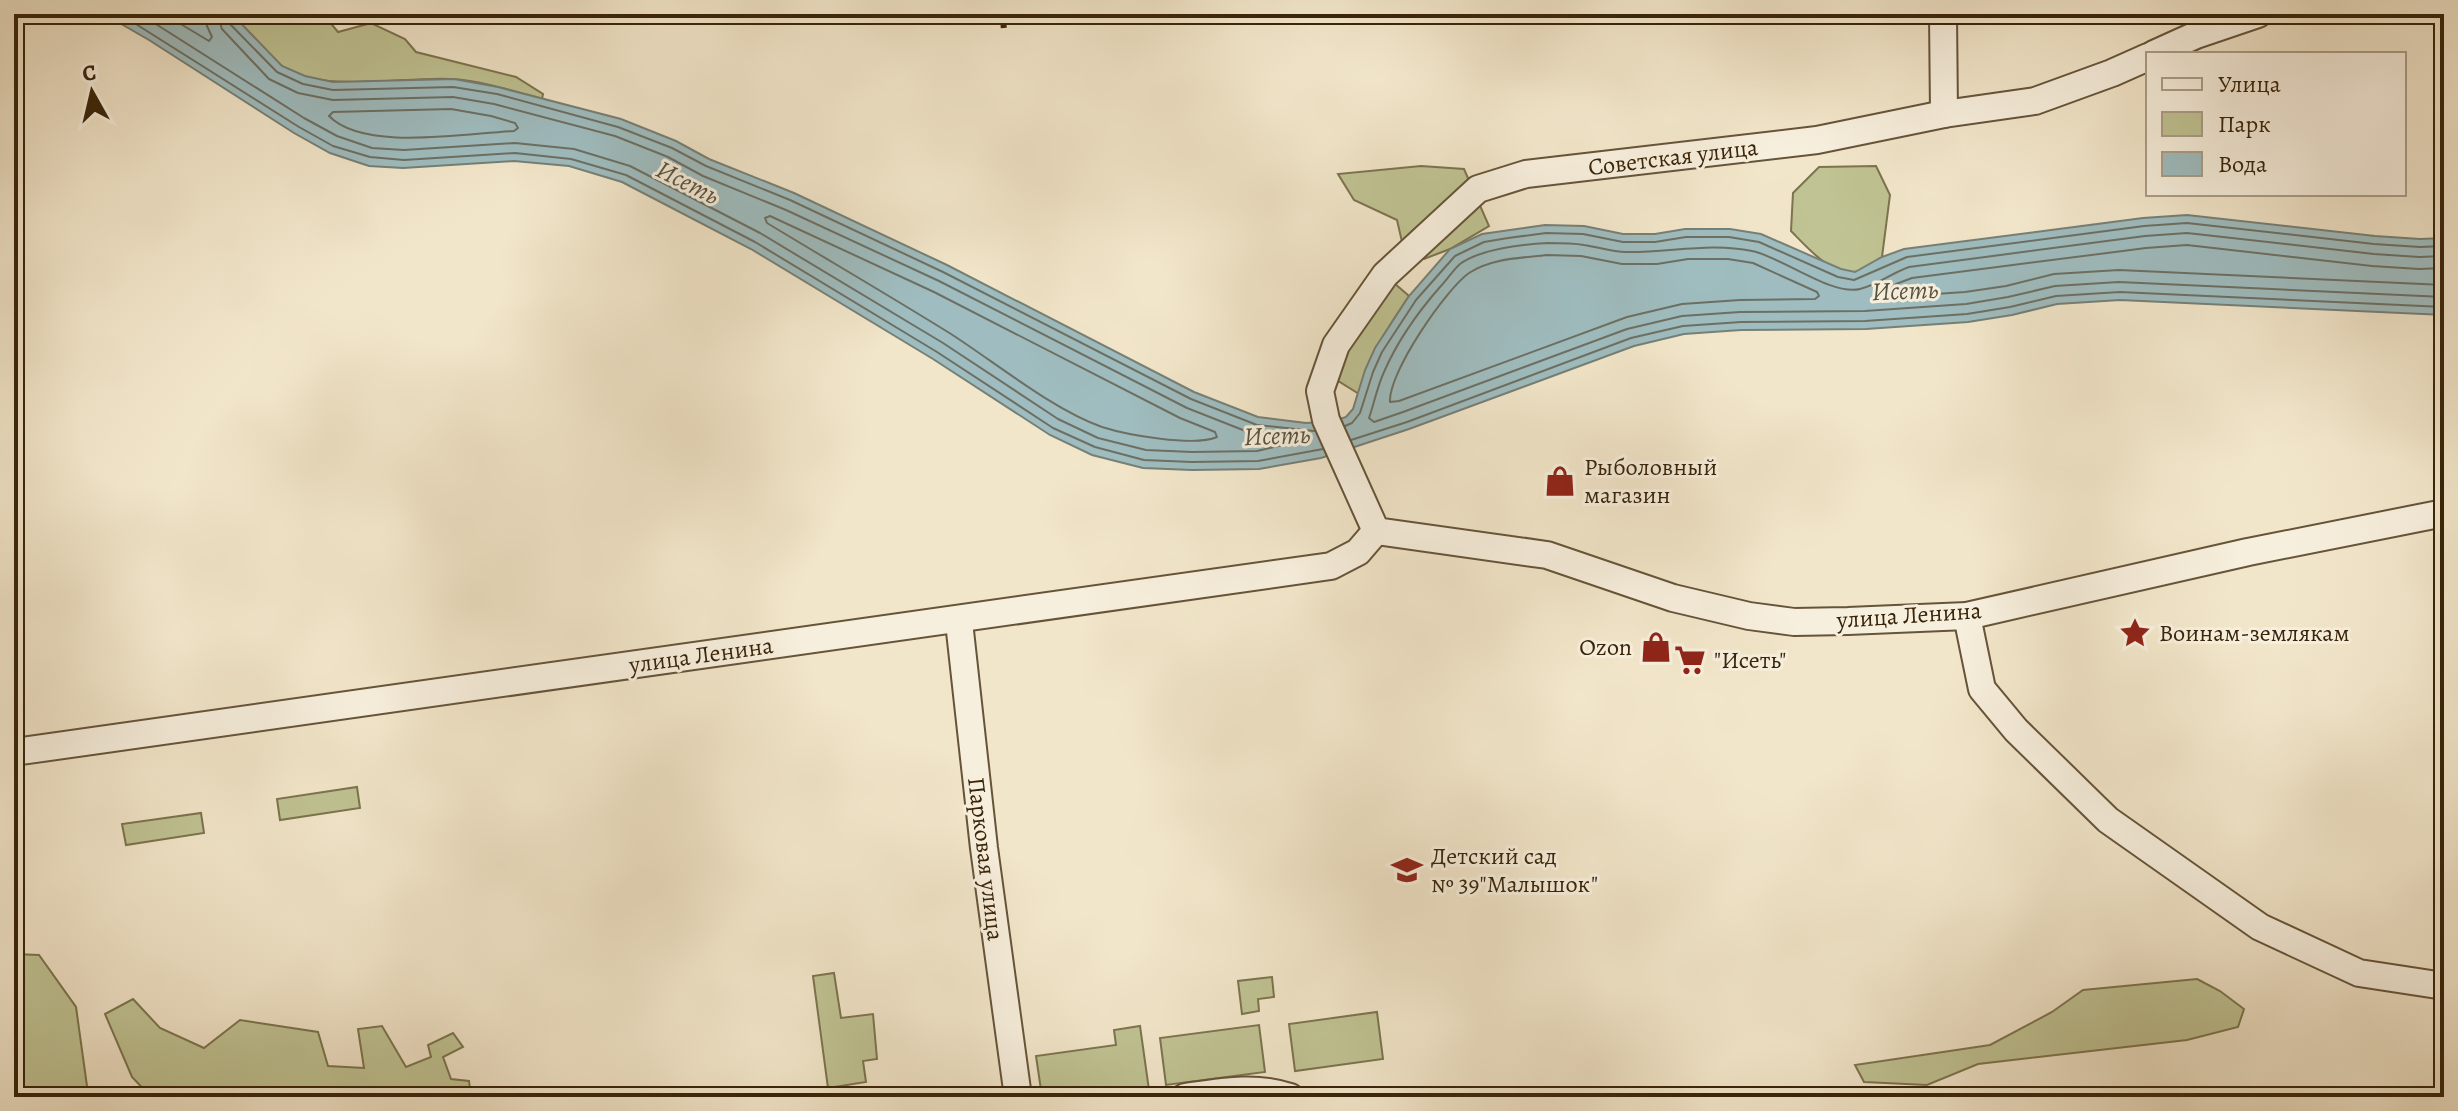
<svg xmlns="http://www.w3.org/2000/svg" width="2458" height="1111" font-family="Alegreya,serif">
	<rect width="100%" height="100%" fill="#f2e6ca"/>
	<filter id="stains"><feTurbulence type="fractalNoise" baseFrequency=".0025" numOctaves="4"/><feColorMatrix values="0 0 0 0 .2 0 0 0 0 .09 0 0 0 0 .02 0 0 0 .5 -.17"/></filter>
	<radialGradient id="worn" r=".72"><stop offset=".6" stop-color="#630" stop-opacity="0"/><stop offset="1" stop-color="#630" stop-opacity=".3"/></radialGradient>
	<g fill="#c0c393" stroke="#7c744e" stroke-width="2">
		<path d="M232 14H323L338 32 371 23 405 39 416 52 516 77 543 94 542 99C513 91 483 81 452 79 403 76 326 94 283 67 268 57 246 29 232 14Z"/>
		<path d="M1421 166 1464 169 1489 226 1450 249 1424 259 1405 255 1397 220 1354 200 1338 174Z"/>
		<path d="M1876 166 1890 195 1882 257C1874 262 1864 271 1854 272 1828 273 1807 247 1791 231L1793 193 1819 167Z"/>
		<path d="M1394 283 1409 296C1388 328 1368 356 1359 394L1332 377 1374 286Z"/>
		<path d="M357 787 360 808 280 820 277 799Z"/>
		<path d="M201 813 204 833 126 845 122 824Z"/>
		<path d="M14 954 39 955 76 1007 87 1086 81 1097H14Z"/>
		<path d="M834 973 841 1018 873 1014 877 1059 863 1061 866 1082 828 1088 813 976Z"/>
		<path d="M1272 977 1274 997 1258 999 1259 1011 1242 1014 1238 981Z"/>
		<path d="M2197 979 2220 991 2244 1009 2238 1027 2187 1040 1978 1064 1927 1085 1864 1082 1855 1065 1990 1045 2052 1012 2083 990Z"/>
		<path d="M133 999 160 1028 204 1048 240 1020 318 1032 328 1066 364 1068 358 1029 382 1026 406 1067 431 1057 428 1045 453 1033 463 1047 443 1057 451 1079 469 1081 471 1097H151L132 1077 105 1014Z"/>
		<path d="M1377 1012 1383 1059 1295 1071 1289 1024Z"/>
		<path d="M1259 1025 1265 1072 1166 1085 1160 1038Z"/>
		<path d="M1140 1026 1149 1090 1102 1097H1050L1049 1089 1041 1090 1036 1056 1116 1045 1114 1030Z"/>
	</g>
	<path fill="#9fbdc0" stroke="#768077" stroke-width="2" d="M104 14H232L282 66 305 76 333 82 454 79 498 87 621 119 676 141 709 159 794 193 947 265 1194 392 1258 417 1306 423 1334 421 1346 417 1353 409 1365 370 1375 348 1409 296 1450 249 1482 234 1545 225 1584 226 1623 234H1655L1685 229H1730L1761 234 1841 269 1855 272 1882 257 1904 249 2143 218 2187 215 2375 236 2420 239 2444 238V315L2120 300 2057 304 2012 315 1968 322 1866 329 1741 330 1684 334 1634 346 1409 429 1321 458 1259 469 1192 470 1143 468 1092 455 1050 435 933 359 751 249 622 182 569 166 514 161 403 168 369 166 330 153 294 133 149 40Z"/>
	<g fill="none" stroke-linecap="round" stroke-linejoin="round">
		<g stroke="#6c7064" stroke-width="2">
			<path d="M120 14 299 127 333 146 370 157 404 160 515 153 571 159 626 175 755 242 937 352 1053 428 1095 447 1144 460 1192 462 1258 461 1323 449"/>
			<path d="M140 14 304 118 337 136 372 148 404 150 515 143 574 149 630 166 760 233 943 343 1058 419 1098 438 1146 450 1192 452 1257 451 1287 444 1284 439 1253 434 1187 408 939 281 786 210 703 176 668 157 615 136 494 104 453 97 333 100 298 93 269 79 222 29 217 14"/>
			<path d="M164 14 209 41 212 37 207 26 205 14"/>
			<path d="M227 14 229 23 277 72 303 84 333 90 453 87 497 94 618 127 672 148 706 166 790 200 943 272 1191 399 1257 425 1314 431"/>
			<path d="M451 109 491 116 515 123 518 128 514 131C467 133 364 152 329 116L333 112Z"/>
			<path d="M770 216 934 292 1180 418 1215 432 1217 437C1194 447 1127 435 1102 427 1052 409 996 363 951 334 890 296 828 260 767 223L765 218Z"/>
			<path d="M1547 255 1581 256 1622 264H1657L1688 259H1728L1753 263 1817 292 1819 296 1815 299 1740 300 1682 304 1627 317 1399 401 1390 402C1388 373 1446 289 1469 273 1491 258 1522 258 1547 255Z"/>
			<path d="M2444 256 2419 257 2374 254 2187 233 2145 236 1909 267C1892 273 1877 285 1860 289 1831 296 1782 257 1752 251 1710 242 1668 253 1626 252 1612 252 1598 247 1584 245 1573 243 1560 243 1548 243 1524 244 1480 249 1460 264 1453 270 1447 280 1440 287 1418 312 1397 342 1384 372 1377 387 1374 404 1369 418L1374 422 1403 412 1627 329 1682 316 1740 312 1865 311 1966 304 2008 297 2055 286 2119 282 2444 297"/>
			<path d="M2444 268 2419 269 2372 266 2187 245 2146 248 1912 278 1896 284 1886 293 1890 297 1965 292 2006 286 2054 274 2119 270 2444 285"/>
			<path d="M1345 426 1352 423 1360 413 1373 372 1382 352 1416 300 1455 256 1484 242 1508 238 1546 233 1583 234 1623 242H1655L1686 237H1729L1759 242 1838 277 1854 280 1907 257 2144 226 2187 223 2374 244 2420 247 2444 246"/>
			<path d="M1351 440 1407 422 1631 338 1683 326 1741 322 1865 321 1967 314 2010 307 2056 296 2120 292 2444 307"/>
		</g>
		<defs>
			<g id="minor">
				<path d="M1943 14 1944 114"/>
				<path d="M2154 54 2196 35 2258 14"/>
				<path d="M2148 57 2112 73 2035 101 1944 114 1817 140 1526 174 1478 189 1385 275 1336 345 1320 391 1326 420 1376 531 1547 555 1673 598 1749 616 1794 622 1848 621 1967 616 2248 552 2444 513"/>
				<path d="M1967 616 1982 689 2016 730 2108 820 2260 927 2359 973 2444 986"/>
				<path d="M957 620 960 631 984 848 1018 1097"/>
				<path d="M14 752 1331 566 1358 552 1376 531"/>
				<path d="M1185 1097C1220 1092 1256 1085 1290 1097"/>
			</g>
		</defs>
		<use href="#minor" stroke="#665439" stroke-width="30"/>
		<use href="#minor" stroke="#f7efdd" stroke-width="26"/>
		<path stroke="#382409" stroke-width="6" stroke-dasharray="14 14" stroke-linecap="butt" d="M1003 14 1004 33"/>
	</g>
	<defs>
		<symbol id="shop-bare" viewBox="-9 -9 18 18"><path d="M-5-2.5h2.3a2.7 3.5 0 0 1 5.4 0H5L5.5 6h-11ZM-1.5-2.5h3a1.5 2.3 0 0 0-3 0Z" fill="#8f2418" stroke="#f7efdd" stroke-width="2.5" paint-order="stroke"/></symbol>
		<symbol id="sight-bare" viewBox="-9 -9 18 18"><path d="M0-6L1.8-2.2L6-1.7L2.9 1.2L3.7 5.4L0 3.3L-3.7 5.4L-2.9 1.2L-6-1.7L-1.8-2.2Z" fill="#8f2418" stroke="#f7efdd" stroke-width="2.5" paint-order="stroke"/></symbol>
		<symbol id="supermarket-bare" viewBox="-9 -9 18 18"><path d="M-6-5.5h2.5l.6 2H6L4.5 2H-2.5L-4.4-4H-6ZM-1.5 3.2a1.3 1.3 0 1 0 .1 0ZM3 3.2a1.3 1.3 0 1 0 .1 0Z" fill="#8f2418" stroke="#f7efdd" stroke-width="2.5" paint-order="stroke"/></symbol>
		<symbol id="school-bare" viewBox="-9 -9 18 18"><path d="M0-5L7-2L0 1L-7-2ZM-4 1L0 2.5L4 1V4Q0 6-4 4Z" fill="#8f2418" stroke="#f7efdd" stroke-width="2.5" paint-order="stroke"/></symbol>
	</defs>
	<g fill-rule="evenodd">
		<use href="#shop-bare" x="1538" y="459" width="44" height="44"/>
		<use href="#sight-bare" x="2113" y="611" width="44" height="44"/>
		<use href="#shop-bare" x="1634" y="625" width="44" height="44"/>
		<use href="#supermarket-bare" x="1668" y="638" width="44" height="44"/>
		<use href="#school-bare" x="1385" y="848" width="44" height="44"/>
	</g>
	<g text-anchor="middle" stroke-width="6" stroke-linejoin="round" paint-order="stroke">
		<g font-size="24" fill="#382409" stroke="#f7efdd">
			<text transform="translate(1673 157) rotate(-7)" y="8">Советская улица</text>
			<text transform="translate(1909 615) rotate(-4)" y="8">улица Ленина</text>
			<text transform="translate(701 655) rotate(-8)" y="8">улица Ленина</text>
			<text transform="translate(986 859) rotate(83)" y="8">Парковая улица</text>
		</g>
		<g font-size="24" fill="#382409" stroke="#f7efdd" text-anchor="start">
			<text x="1584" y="475">Рыболовный<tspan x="1584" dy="28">магазин</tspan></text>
			<text x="2159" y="641">Воинам-землякам</text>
			<text x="1632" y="655" text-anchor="end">Ozon</text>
			<text x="1714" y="668">"Исеть"</text>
			<text x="1431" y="864">Детский сад<tspan x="1431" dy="28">№ 39"Малышок"</tspan></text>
		</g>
		<g font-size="26" font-style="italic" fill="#575240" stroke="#f7efdd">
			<text transform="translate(688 182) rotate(27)" y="9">Исеть</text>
			<text transform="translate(1905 290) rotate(-2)" y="9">Исеть</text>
			<text transform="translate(1277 435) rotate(-2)" y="9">Исеть</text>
		</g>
	</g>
	<rect width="2458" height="1111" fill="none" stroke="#f2e6ca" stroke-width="48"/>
	<rect x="16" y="16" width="2426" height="1079" fill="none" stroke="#382409" stroke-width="4"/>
	<rect x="24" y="24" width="2410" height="1063" fill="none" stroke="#382409" stroke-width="2"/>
	<rect x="2146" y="52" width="260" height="144" fill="#f7efdd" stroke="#ab9e88" stroke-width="2"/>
	<rect x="2162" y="78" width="40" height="12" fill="#f7efdd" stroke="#ab9e88" stroke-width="2"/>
	<text x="2218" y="92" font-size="24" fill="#382409">Улица</text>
	<rect x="2162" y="112" width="40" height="24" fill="#c0c393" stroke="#ab9e88" stroke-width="2"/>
	<text x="2218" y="132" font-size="24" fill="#382409">Парк</text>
	<rect x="2162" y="152" width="40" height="24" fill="#9fbdc0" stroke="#ab9e88" stroke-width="2"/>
	<text x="2218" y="172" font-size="24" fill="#382409">Вода</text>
	<g transform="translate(92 92) rotate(352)" stroke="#f7efdd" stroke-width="6" paint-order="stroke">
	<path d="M0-6L14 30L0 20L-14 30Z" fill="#382409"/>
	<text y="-12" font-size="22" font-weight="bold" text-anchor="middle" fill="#382409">С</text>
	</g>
	<rect width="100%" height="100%" filter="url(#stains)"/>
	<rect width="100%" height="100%" fill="url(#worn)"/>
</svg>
